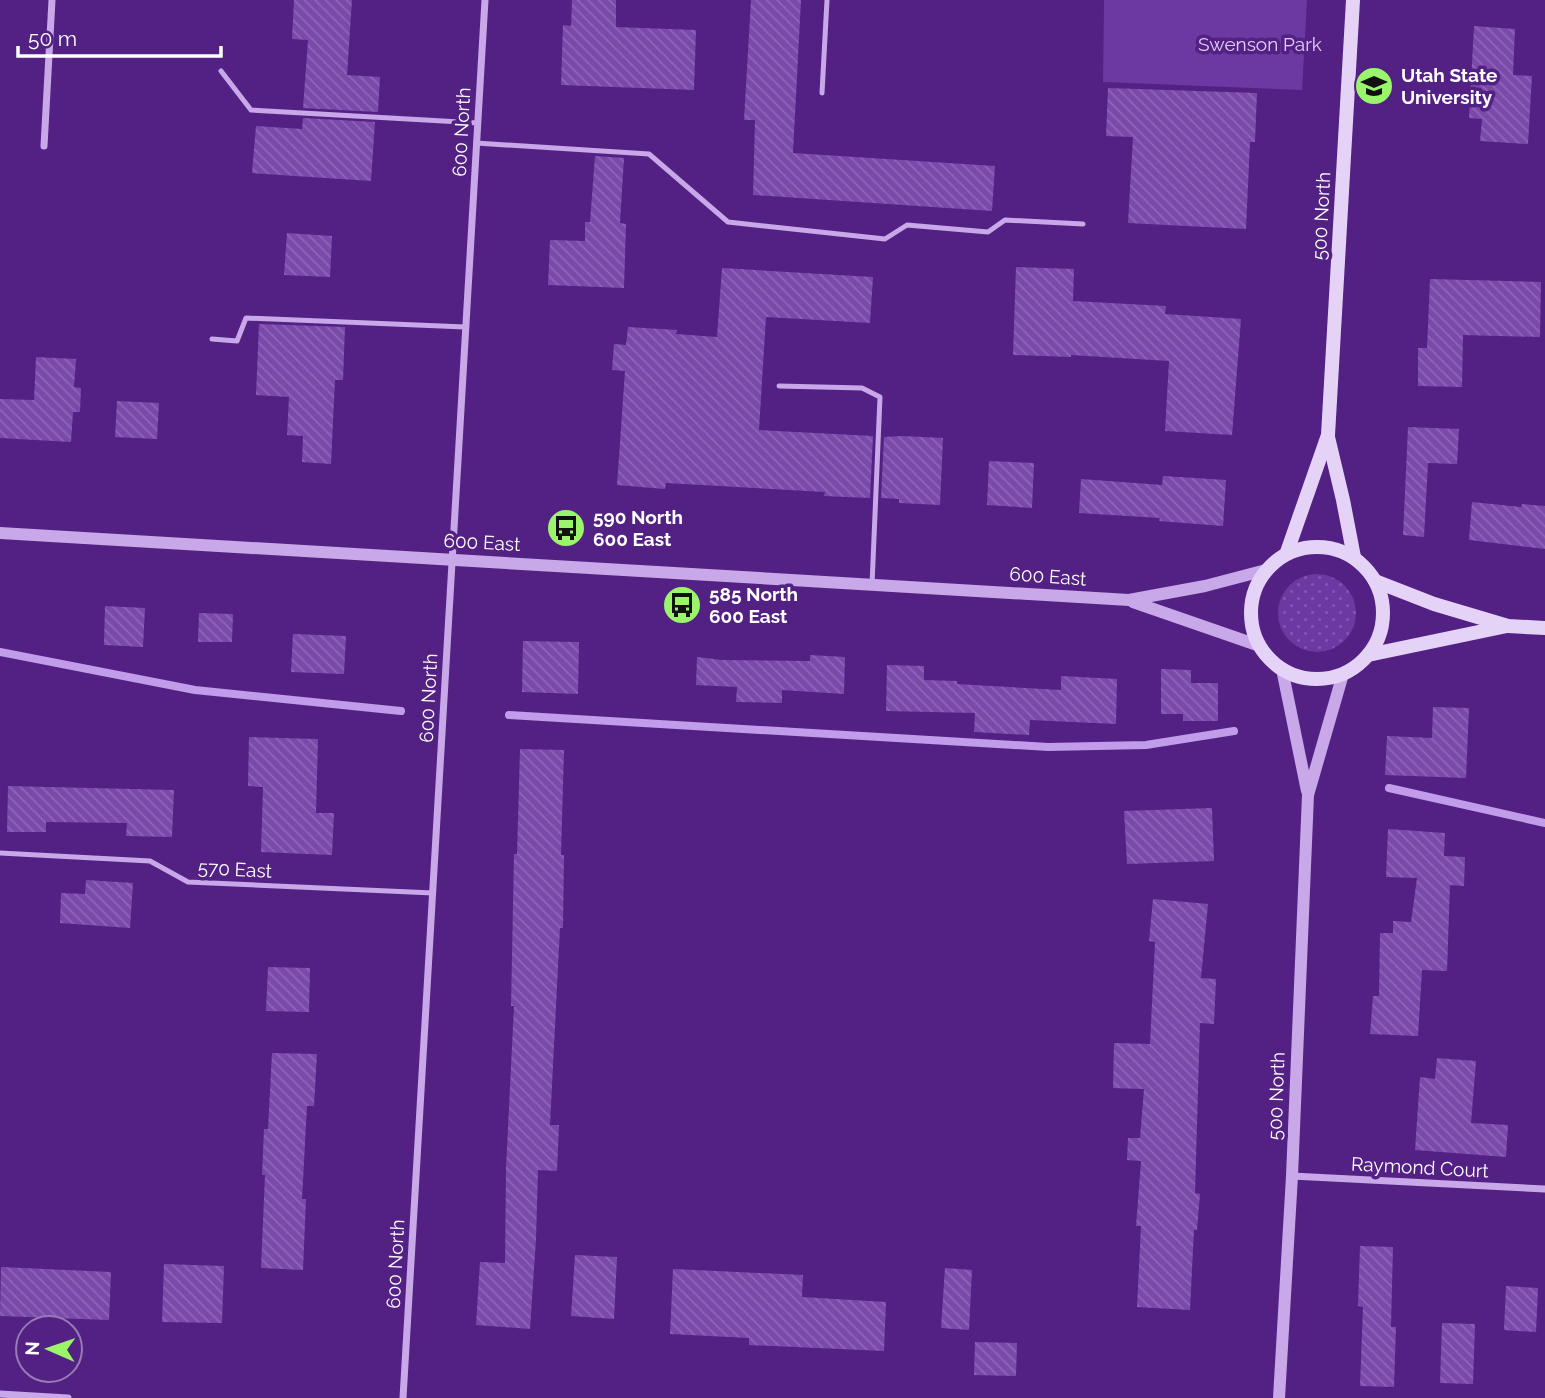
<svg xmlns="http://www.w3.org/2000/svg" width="1545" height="1398" font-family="Raleway,sans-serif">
	<defs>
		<pattern id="grass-dots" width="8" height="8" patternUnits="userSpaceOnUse" patternTransform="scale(1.75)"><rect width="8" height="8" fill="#6c38a2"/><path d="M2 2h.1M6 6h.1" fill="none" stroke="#8256b0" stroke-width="1.8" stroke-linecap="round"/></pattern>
		<pattern id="building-back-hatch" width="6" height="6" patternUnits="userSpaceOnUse" patternTransform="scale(1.75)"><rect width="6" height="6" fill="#7a4aab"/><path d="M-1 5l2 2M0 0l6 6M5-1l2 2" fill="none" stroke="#8e65b8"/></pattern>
	</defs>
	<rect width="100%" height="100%" fill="#532183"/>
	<circle fill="url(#grass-dots)" cx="1317" cy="613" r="39"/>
	<path fill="#6c38a2" d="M1104 0H1307L1302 90 1103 82Z"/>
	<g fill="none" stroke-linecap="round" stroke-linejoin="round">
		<g stroke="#c19cea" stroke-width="8">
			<path d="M0 652 195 690 401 711"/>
			<path d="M509 715 1048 747 1146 745 1234 731"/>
			<path d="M1389 788 1545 823"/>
		</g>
	</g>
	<g fill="url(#building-back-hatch)">
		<path d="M294 0H352L347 75 380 77 378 112 303 108 308 40 292 39Z"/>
		<path d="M572 0H616V27L696 30 694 90 561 85 563 25 571 26Z"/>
		<path d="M751 0H801L793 153 995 166 992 211 753 195 755 120H744Z"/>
		<path d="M1474 26 1515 29 1513 75 1532 76 1528 144 1480 141 1482 119 1469 118Z"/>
		<path d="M1108 88 1257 93 1255 142H1250L1246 229 1128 223 1133 137 1106 136Z"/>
		<path d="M303 118 375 122 371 181 252 173 256 126 302 129Z"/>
		<path d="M595 156 624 158 620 223 626 224 624 288 548 285 550 240 585 241V222H590Z"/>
		<path d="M287 233 332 236 330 277 284 275Z"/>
		<path d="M1016 267 1074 269 1073 301 1166 306 1165 314 1241 319 1232 435 1165 431 1169 361 1071 355V357L1013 355Z"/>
		<path d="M722 268 873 277 870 323 766 317 759 430 873 436 870 498 824 496 825 492 666 483 665 489 617 485 625 371 612 370 614 344 626 345 628 327 677 330 676 334 717 337Z"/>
		<path d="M1430 279 1541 282 1540 337 1463 335 1462 387 1418 386V348H1427Z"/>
		<path d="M259 324 345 327 343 380H335L331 464 302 462 303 436 287 435 289 397 256 395Z"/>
		<path d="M36 357 76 359 74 387 81 388 80 412H73L71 442 0 438V399L34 400Z"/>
		<path d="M117 401 159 403 157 439 115 437Z"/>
		<path d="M1408 427 1459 429 1457 464 1428 463 1424 537 1403 535Z"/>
		<path d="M902 436 943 438 940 505 899 503V499L881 498 884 437Z"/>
		<path d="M989 461 1034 463 1032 508 987 505Z"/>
		<path d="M1163 476 1226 480 1223 526 1159 521 1160 518 1079 513 1081 479 1162 485Z"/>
		<path d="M1472 502 1521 507 1522 504 1545 506V549L1469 540Z"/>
		<path d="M105 606 145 608 143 647 104 645Z"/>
		<path d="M199 613 233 614 232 642H198Z"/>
		<path d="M293 634 346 636 344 674 291 672Z"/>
		<path d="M523 641 579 642 578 694 522 692Z"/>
		<path d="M810 655 845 657 844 694 782 690V703L736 702 737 687 696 685 697 657 722 660 810 661Z"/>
		<path d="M887 665 924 666V680L957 681V684L1061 690V676L1117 679 1116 724 1030 720 1029 735 974 732 975 713 886 711Z"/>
		<path d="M1161 669 1191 670V683H1218V721H1183V714H1161Z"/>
		<path d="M1433 707 1469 708 1466 778 1385 775 1387 736 1432 738Z"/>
		<path d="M249 737 318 739 316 813H334L332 855 261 852 263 787 248 786Z"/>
		<path d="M520 749 564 750 561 855H564L563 928H560L550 1125H559L557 1171 538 1170 536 1239 530 1329 476 1325 480 1262 505 1263 506 1168 514 1006H511L514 854H517Z"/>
		<path d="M8 786 174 790 172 837 126 836 127 823 46 822V832H7Z"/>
		<path d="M1212 808 1214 861 1127 864 1124 811Z"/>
		<path d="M1388 829 1445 833 1444 856 1465 857 1464 886 1450 885 1447 971 1422 970 1418 1036 1370 1034 1373 996H1379L1380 933H1393V921L1411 922 1417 878 1386 877Z"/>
		<path d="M86 880 133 883 130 928 60 923 61 893 85 894Z"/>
		<path d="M1153 899 1208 904 1201 978 1216 979 1214 1024 1200 1023 1195 1193 1200 1194 1197 1230H1194L1190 1310 1137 1307 1141 1226H1136L1141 1161 1127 1160 1128 1138H1140L1144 1089 1113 1088 1114 1043 1150 1044 1155 942 1149 941Z"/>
		<path d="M268 967 310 968 309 1012 266 1011Z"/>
		<path d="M272 1053 317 1054 314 1106H307L302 1199H306L303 1270 261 1268 265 1175H262L264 1129H268Z"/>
		<path d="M1437 1058 1476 1061 1471 1123 1508 1125 1506 1157 1415 1150 1420 1077 1435 1079Z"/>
		<path d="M1360 1246 1393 1247 1391 1327H1396L1394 1387 1360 1386 1363 1307 1358 1306Z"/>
		<path d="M575 1255 617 1257 614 1319 571 1316Z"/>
		<path d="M164 1264 224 1266 222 1323 162 1322Z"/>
		<path d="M1 1267 111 1272 109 1320 0 1316Z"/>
		<path d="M945 1268 972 1270 969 1330 941 1328Z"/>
		<path d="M673 1269 803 1275 802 1297 886 1302 884 1351 749 1345V1338L670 1334Z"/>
		<path d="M1506 1286 1538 1288 1536 1332 1504 1330Z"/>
		<path d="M1442 1323 1475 1324 1473 1384 1440 1383Z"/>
		<path d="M975 1342 1017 1343 1016 1376 974 1375Z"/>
	</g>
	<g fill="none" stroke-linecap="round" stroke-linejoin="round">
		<g stroke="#c8a8e8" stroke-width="5">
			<path d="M221 71 251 110 478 123"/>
			<path d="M822 93 827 0"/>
			<path d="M476 143 649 154 728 222 885 239 907 225 988 232 1005 220 1083 224"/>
			<path d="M212 339 237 341 246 318 465 327"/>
			<path d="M779 386 862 388 880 397 872 585"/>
			<path d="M0 853 150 861 188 882 433 893"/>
		</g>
		<g stroke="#c8a8e8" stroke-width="7">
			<path d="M44 146 52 0"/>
			<path d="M1292 1176 1545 1189"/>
			<path d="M0 1394 68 1398"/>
			<path d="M403 1398 485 0"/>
		</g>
		<g stroke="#c8a8e8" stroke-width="12">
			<path d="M0 533 1129 600 1205 586 1266 570"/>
			<path d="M1133 602 1260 646"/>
			<path d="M1282 669 1307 791"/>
			<path d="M1279 1398 1292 1176 1308 795 1343 674"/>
		</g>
		<g stroke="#e5d3f7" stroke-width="14">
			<path d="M1328 437 1343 500 1354 557"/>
			<circle cx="1317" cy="613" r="66"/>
			<path d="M1287 552 1328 435 1353 0"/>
			<path d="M1375 581 1434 604 1508 626 1545 628"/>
			<path d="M1368 655 1507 626"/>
		</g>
	</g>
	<defs>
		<symbol id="university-disc" viewBox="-11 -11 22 22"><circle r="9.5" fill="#9af56a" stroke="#532183"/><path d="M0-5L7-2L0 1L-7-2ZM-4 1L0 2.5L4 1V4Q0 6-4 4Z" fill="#111"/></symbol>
		<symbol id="bus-disc" viewBox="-11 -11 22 22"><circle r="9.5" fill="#9af56a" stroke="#532183"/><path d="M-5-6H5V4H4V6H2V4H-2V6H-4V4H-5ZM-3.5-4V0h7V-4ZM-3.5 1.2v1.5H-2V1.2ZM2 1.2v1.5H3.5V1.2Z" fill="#111"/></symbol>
	</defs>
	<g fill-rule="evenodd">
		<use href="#university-disc" x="1352" y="64" width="44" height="44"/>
		<use href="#bus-disc" x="544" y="506" width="44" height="44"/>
		<use href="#bus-disc" x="660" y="583" width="44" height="44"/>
	</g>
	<g text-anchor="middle" stroke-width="7" stroke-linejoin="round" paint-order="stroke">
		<g font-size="19" fill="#e1cdf6" stroke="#532183">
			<text x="1260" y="51">Swenson Park</text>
		</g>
		<g font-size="19" font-weight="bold" fill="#fff" stroke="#532183" text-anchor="start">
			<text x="1401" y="82">Utah State<tspan x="1401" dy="22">University</tspan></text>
			<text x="593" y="524">590 North<tspan x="593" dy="22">600 East</tspan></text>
			<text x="709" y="601">585 North<tspan x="709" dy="22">600 East</tspan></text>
		</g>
		<g font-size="19" fill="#fff" stroke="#532183">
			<text transform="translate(461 132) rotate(-87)" y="7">600 North</text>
			<text transform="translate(1321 216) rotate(-87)" y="7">500 North</text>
			<text transform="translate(482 542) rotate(3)" y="7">600 East</text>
			<text transform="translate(1048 576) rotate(4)" y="7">600 East</text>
			<text transform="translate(428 698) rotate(-87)" y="7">600 North</text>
			<text transform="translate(235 869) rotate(3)" y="7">570 East</text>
			<text transform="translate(1276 1096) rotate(-88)" y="7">500 North</text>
			<text transform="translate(1420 1167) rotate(3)" y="7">Raymond Court</text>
			<text transform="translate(395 1264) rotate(-87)" y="7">600 North</text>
		</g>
	</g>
	<g transform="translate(49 1349) rotate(272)"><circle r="33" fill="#532183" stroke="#987ab5" stroke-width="2"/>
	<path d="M0-5L12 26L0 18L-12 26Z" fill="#9af56a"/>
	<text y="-10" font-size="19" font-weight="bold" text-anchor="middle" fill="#ffffff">N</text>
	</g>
	<path d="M18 46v10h203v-10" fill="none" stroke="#ffffff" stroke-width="3.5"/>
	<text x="28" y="46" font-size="21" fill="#ffffff" stroke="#532183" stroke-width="5" paint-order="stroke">50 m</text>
</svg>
